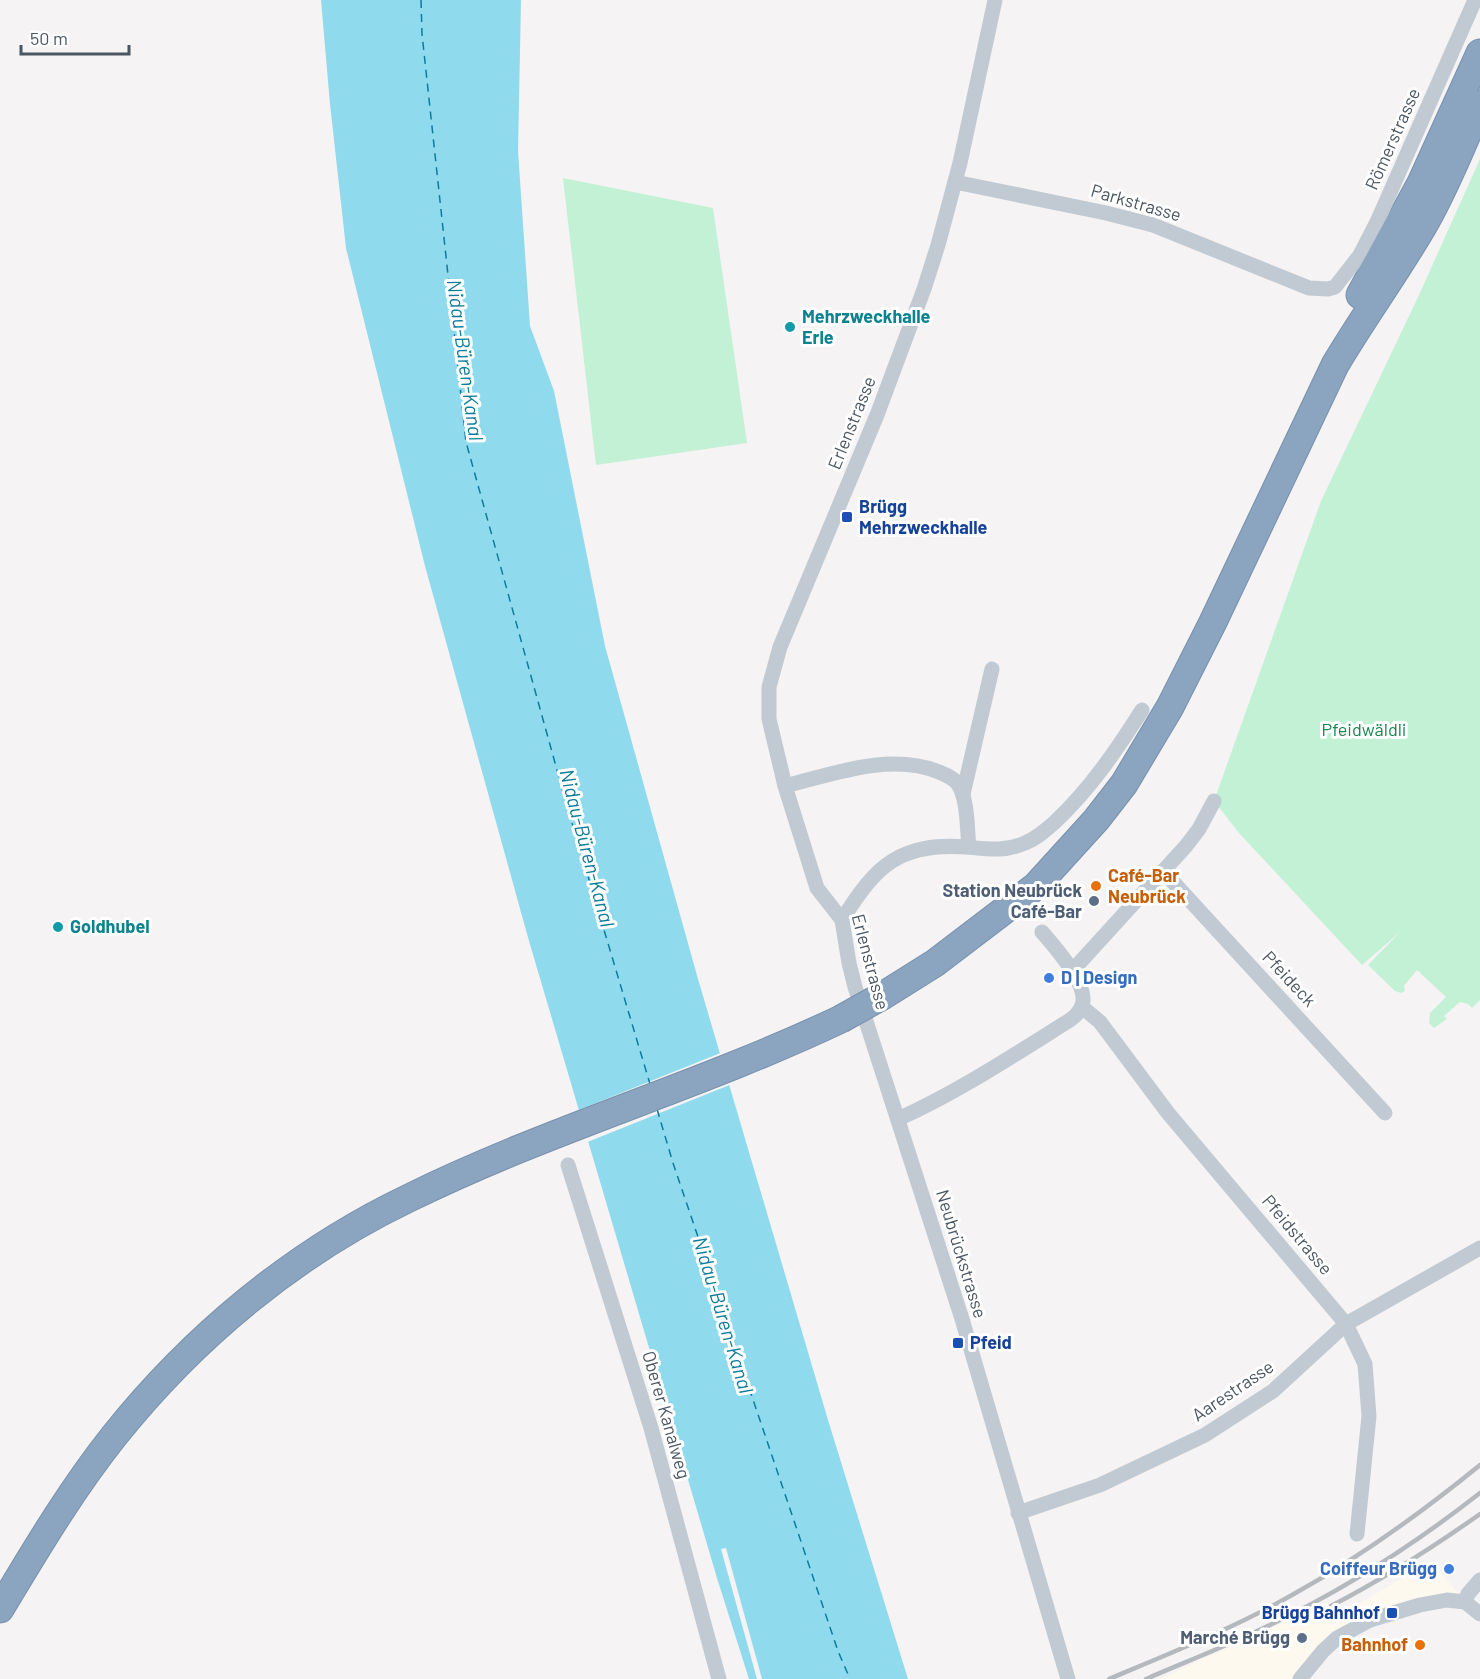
<svg xmlns="http://www.w3.org/2000/svg" width="1480" height="1679" font-family="Barlow,sans-serif">
	<rect width="100%" height="100%" fill="#f5f3f3"/>
	<path fill="#fdf9ef" d="M1432 1561 1465 1602 1370 1620 1300 1679H1160L1327 1602 1336 1617Z"/>
	<g fill="#c3f1d5">
		<path d="M1480 159V1000L1472 1008 1468 1004 1460 1002 1444 1016 1447 1019 1434 1028 1429 1023 1430 1013 1446 997 1417 970 1404 986 1405 991 1401 993 1395 991 1368 965 1400 932 1362 965 1239 833 1214 801 1321 501 1419 295Z"/>
		<path d="M563 178 713 208 747 443 596 465Z"/>
	</g>
	<path fill="#90daee" d="M321 0H521L518 151 530 326 554 391 605 646 698 979 828 1420 908 1679H749L717 1578 529 941 425 566 346 248 330 104Z"/>
	<g fill="#f5f3f3">
		<path d="M723 1052 732 1084 585 1143 576 1111Z"/>
		<path d="M726 1548 762 1679H757L721 1549Z"/>
	</g>
	<g fill="none" stroke-linecap="round" stroke-linejoin="round">
		<g stroke="#0c7c9b" stroke-width="1.5" stroke-dasharray="8 6" stroke-linecap="butt">
			<path d="M421 0 422 34 466 442 567 806 650 1084"/>
			<path d="M657 1109 673 1163 838 1651 850 1679"/>
		</g>
		<defs>
			<g id="highway">
				<path d="M1360 295 1421 183 1480 53"/>
				<path d="M884 995 935 963 1036 886 1096 820 1124 784 1170 707 1213 622 1335 365C1364 316 1398 270 1426 221 1447 184 1463 143 1480 104"/>
				<path d="M0 1609C35 1551 71 1490 114 1436 193 1337 294 1253 409 1198 549 1129 700 1086 841 1019"/>
			</g>
		</defs>
		<use href="#highway" stroke="#7690ad" stroke-width="29"/>
		<g stroke="#c1cad2" stroke-width="15">
			<path d="M995 0 960 163 938 245 924 289 877 415 780 647 769 687V719L785 786 817 888 842 920 849 963 855 987 962 1319 1068 1679"/>
			<path d="M955 182 1106 213 1153 225 1309 288 1328 289 1335 287 1360 255 1377 222 1475 0"/>
			<path d="M785 786C833 774 891 752 939 772 946 775 954 778 958 784 968 799 967 830 969 847"/>
			<path d="M963 794 992 669"/>
			<path d="M1163 871 1385 1113"/>
			<path d="M842 920C876 865 900 842 967 847 988 849 1005 852 1025 843 1037 838 1046 830 1055 822 1090 789 1116 751 1142 710"/>
			<path d="M1072 971 1186 846 1199 829 1214 801"/>
			<path d="M1082 1007 1100 1022 1168 1113 1346 1324 1365 1364 1369 1416 1357 1534"/>
			<path d="M898 1119C958 1092 1014 1055 1070 1020 1077 1015 1082 1010 1083 1001 1085 981 1055 947 1042 932"/>
			<path d="M568 1165 651 1428 719 1679"/>
			<path d="M1018 1513 1100 1485 1205 1435 1273 1391 1346 1324 1480 1248"/>
			<path d="M1465 1602 1468 1594 1480 1580"/>
			<path d="M1300 1679 1323 1651 1337 1638 1370 1620 1420 1605 1447 1600 1465 1602 1480 1614"/>
		</g>
		<use href="#highway" stroke="#8ba5c1" stroke-width="27"/>
		<g stroke="#b5b8bd" stroke-width="4.5">
			<path d="M1331 1606C1383 1579 1432 1548 1480 1514"/>
			<path d="M1109 1679C1171 1653 1234 1628 1292 1595 1359 1558 1421 1513 1480 1465"/>
			<path d="M1146 1679C1183 1663 1219 1649 1255 1632 1336 1595 1411 1547 1480 1493"/>
		</g>
		<defs>
			<path id="highway-bridge" d="M841 1019 884 995"/>
		</defs>
		<use href="#highway-bridge" stroke="#7690ad" stroke-width="29" stroke-linecap="butt"/>
		<use href="#highway-bridge" stroke="#8ba5c1" stroke-width="27"/>
	</g>
	<g fill="#0f9aa8" stroke="#fff" stroke-width="2">
		<circle cx="790" cy="327" r="6"/>
		<circle cx="58" cy="927" r="6"/>
	</g>
	<g fill="#1a4fb4" stroke="#fff" stroke-width="2">
		<rect x="841" y="511" width="12" height="12" rx="3"/>
		<rect x="952" y="1337" width="12" height="12" rx="3"/>
		<rect x="1386" y="1607" width="12" height="12" rx="3"/>
	</g>
	<g fill="#e8710a" stroke="#fff" stroke-width="2">
		<circle cx="1096" cy="886" r="6"/>
		<circle cx="1420" cy="1645" r="6"/>
	</g>
	<g fill="#5c6f8a" stroke="#fff" stroke-width="2">
		<circle cx="1094" cy="901" r="6"/>
		<circle cx="1302" cy="1638" r="6"/>
	</g>
	<g fill="#3f7fe0" stroke="#fff" stroke-width="2">
		<circle cx="1049" cy="978" r="6"/>
		<circle cx="1449" cy="1569" r="6"/>
	</g>
	<g text-anchor="middle" stroke-width="6" stroke-linejoin="round" paint-order="stroke">
		<g font-size="18" fill="#4a5661" stroke="#fff">
			<text transform="translate(1393 139) rotate(-66)" y="6">Römerstrasse</text>
			<text transform="translate(1136 203) rotate(16)" y="6">Parkstrasse</text>
			<text transform="translate(852 423) rotate(-68)" y="6">Erlenstrasse</text>
			<text transform="translate(870 962) rotate(75)" y="6">Erlenstrasse</text>
			<text transform="translate(1289 979) rotate(47)" y="6">Pfeideck</text>
			<text transform="translate(1297 1235) rotate(50)" y="6">Pfeidstrasse</text>
			<text transform="translate(961 1254) rotate(73)" y="6">Neubrückstrasse</text>
			<text transform="translate(1233 1391) rotate(-34)" y="6">Aarestrasse</text>
			<text transform="translate(666 1415) rotate(74)" y="6">Oberer Kanalweg</text>
		</g>
		<g font-size="18" font-weight="bold" fill="#0d838f" stroke="#fff" text-anchor="start">
			<text x="802" y="323">Mehrzweckhalle<tspan x="802" dy="21">Erle</tspan></text>
			<text x="70" y="933">Goldhubel</text>
		</g>
		<g font-size="18" font-weight="bold" fill="#164399" stroke="#fff" text-anchor="start">
			<text x="859" y="513">Brügg<tspan x="859" dy="21">Mehrzweckhalle</tspan></text>
			<text x="970" y="1349">Pfeid</text>
			<text x="1380" y="1619" text-anchor="end">Brügg Bahnhof</text>
		</g>
		<g font-size="18" fill="#17864f" stroke="#fff">
			<text x="1364" y="736">Pfeidwäldli</text>
		</g>
		<g font-size="18" font-weight="bold" fill="#c56008" stroke="#fff" text-anchor="start">
			<text x="1108" y="882">Café-Bar<tspan x="1108" dy="21">Neubrück</tspan></text>
			<text x="1408" y="1651" text-anchor="end">Bahnhof</text>
		</g>
		<g font-size="18" font-weight="bold" fill="#4e5e75" stroke="#fff" text-anchor="end">
			<text x="1082" y="897">Station Neubrück<tspan x="1082" dy="21">Café-Bar</tspan></text>
			<text x="1290" y="1644">Marché Brügg</text>
		</g>
		<g font-size="18" font-weight="bold" fill="#366cbe" stroke="#fff" text-anchor="start">
			<text x="1061" y="984">D | Design</text>
			<text x="1437" y="1575" text-anchor="end">Coiffeur Brügg</text>
		</g>
		<g font-size="20" font-style="italic" fill="#0c7c9b" stroke="#fff">
			<text transform="translate(465 360) rotate(82)" y="7">Nidau-Büren-Kanal</text>
			<text transform="translate(587 848) rotate(75)" y="7">Nidau-Büren-Kanal</text>
			<text transform="translate(723 1315) rotate(73)" y="7">Nidau-Büren-Kanal</text>
		</g>
	</g>
	<path d="M21 45v9h108v-9" fill="none" stroke="#4a5661" stroke-width="3"/>
	<text x="30" y="45" font-size="18" fill="#4a5661" stroke="#ffffff" stroke-width="4.5" paint-order="stroke">50 m</text>
</svg>
